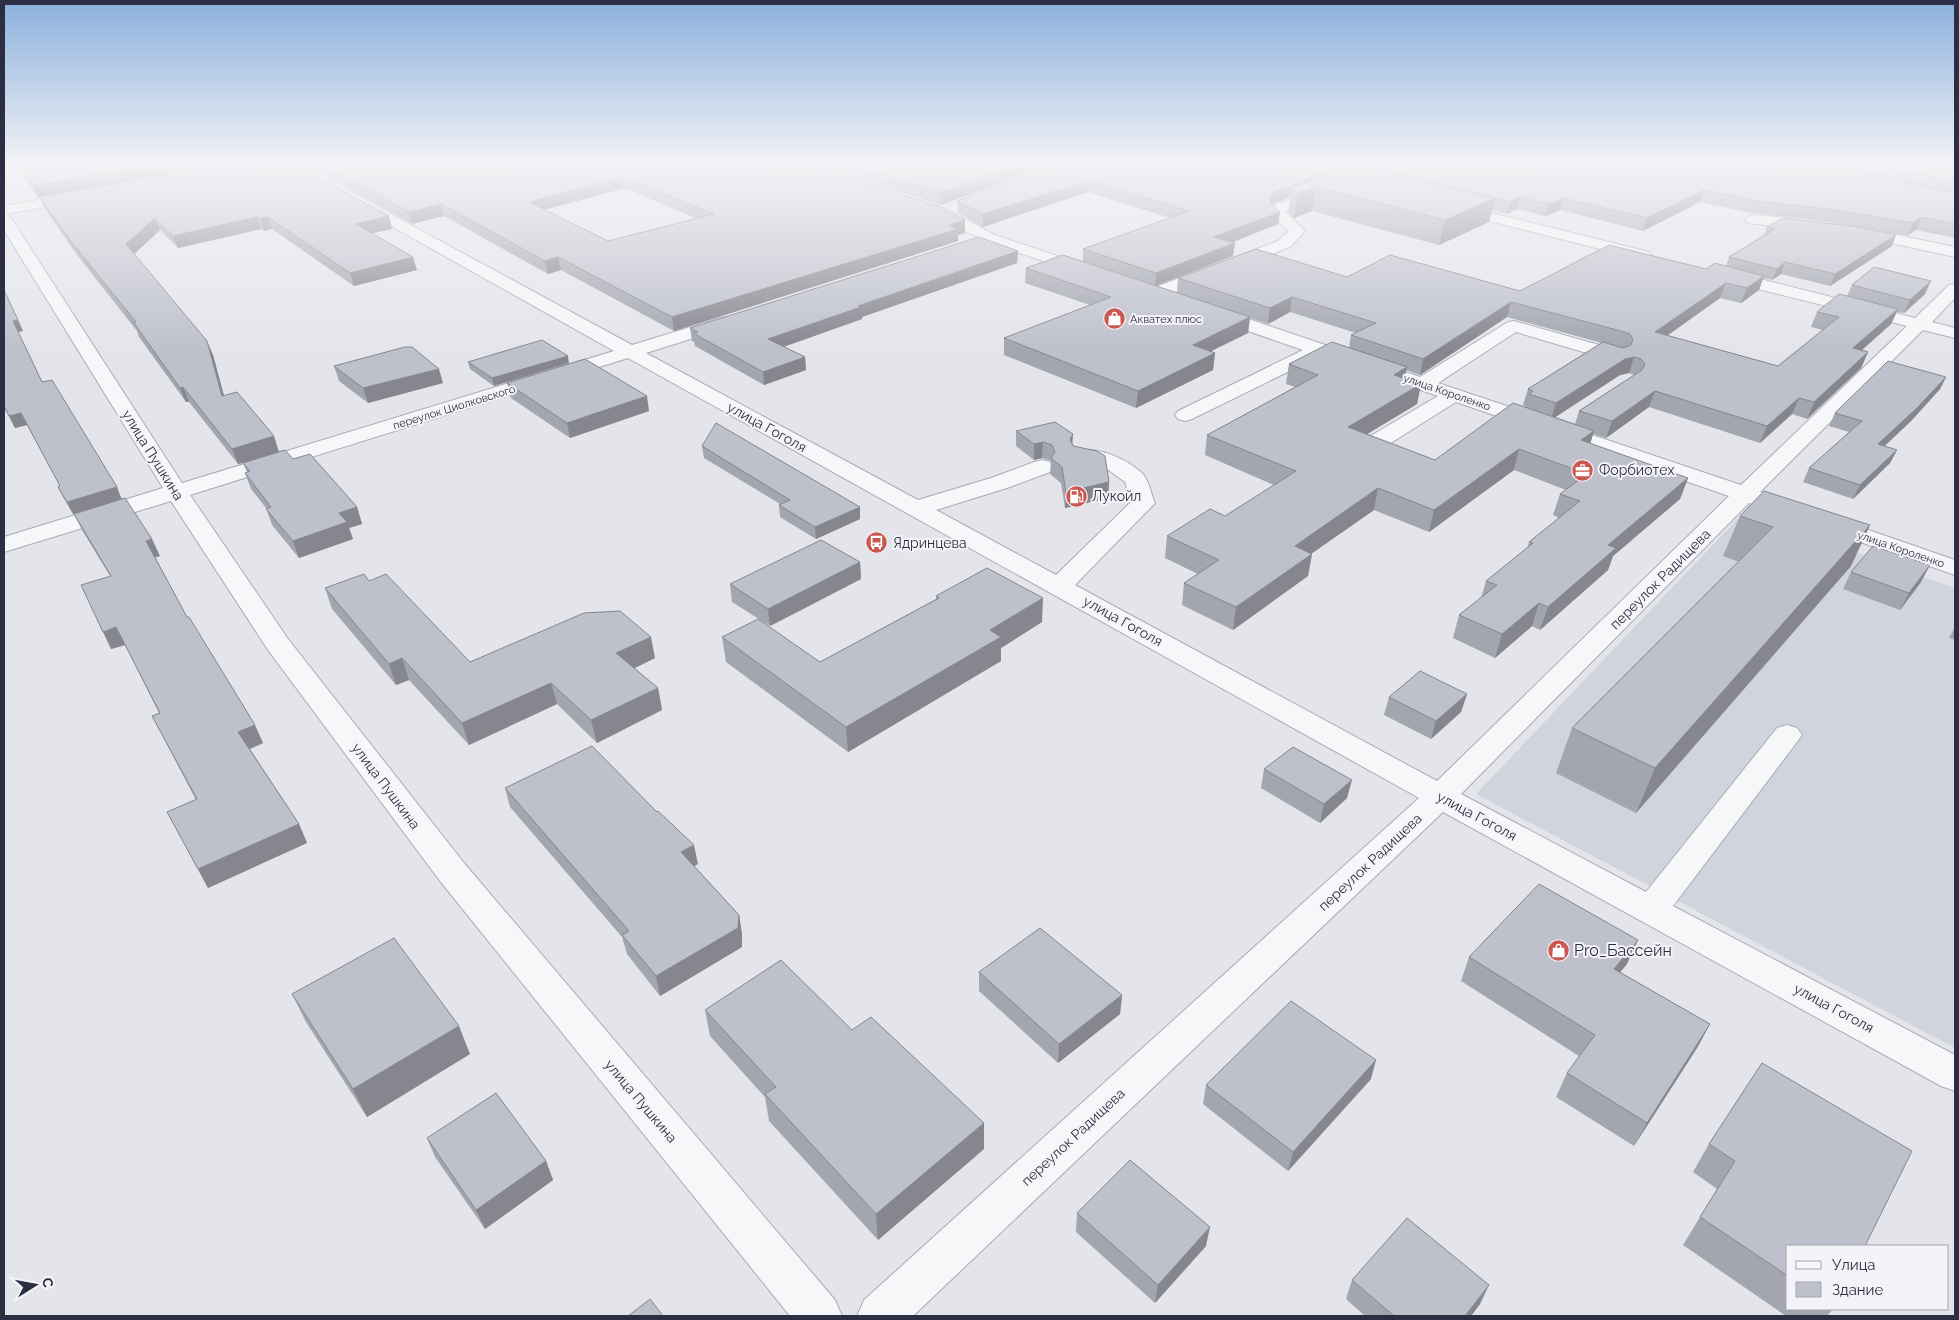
<svg xmlns="http://www.w3.org/2000/svg" width="1959" height="1320" font-family="Raleway,sans-serif">
	<rect width="100%" height="100%" fill="#e4e5eb"/>
	<path fill="#d2d4dd" d="M1744 512 1955 588V1048L1476 794Z"/>
	<g fill="none" stroke-linecap="round" stroke-linejoin="round">
		<defs>
			<g id="minor">
				<path d="M284 166H302L632 345 720 318 726 317 732 318 735 322 732 326 646 353 918 500 991 478 1034 462 1042 460 1050 462 1053 467 1050 472 1007 488 936 510 1056 575 1131 502 1125 482 1103 466 1074 461 1071 456 1074 451C1097 446 1126 458 1143 474 1149 481 1151 494 1155 503L1075 585 1437 781 1729 496 1456 402 1378 451 1370 452 1362 451 1359 446 1362 441 1438 396 1320 356 1192 419 1185 421 1178 419 1175 415 1178 411 1303 350 1207 317 1204 313 1207 309 1213 308 1219 309 1420 377 1508 322 1514 321 1624 352 1626 356 1624 360 1617 362 1516 332 1438 383 1741 485 1907 326 1718 279 1716 275 1718 271 1724 270 1915 318 1949 285 1955 284V298L1932 322 1955 328V338L1923 330 1760 492 1767 494 1770 499 1767 504 1759 506 1749 503 1461 794 1646 892 1777 728 1787 725 1797 728 1802 735 1797 742 1673 906 1955 1055V1091L1941 1086 1443 812 913 1316H857L864 1300 1419 798 628 358 190 495 288 639 464 863 835 1300 842 1316H790L440 881 268 650 171 501 4 552V537L163 488 4 230V206L78 193 83 194 85 197 83 200 78 201 6 214 11 218 182 483 614 351Z"/>
				<path d="M1323 187 1328 188 1330 191 1328 194 1285 211 1305 231 1290 247 1160 298 1154 299 1148 298 1145 294 1148 290 1278 241 1289 231 1271 215 1270 209 1272 206Z"/>
				<path d="M930 204 946 209 995 235 1093 268 1095 271 1093 274H1081L985 241 925 211 923 208 925 205Z"/>
				<path d="M1455 204 1649 252 1651 255 1649 258 1643 260 1450 211 1448 208 1450 205Z"/>
				<path d="M1753 215 1814 220 1819 222 1822 225 1819 228 1814 230 1748 223 1745 220 1748 217Z"/>
				<path d="M1859 227 1955 247V257L1854 235 1851 232 1854 229Z"/>
				<path d="M1831 517 1955 560V575L1823 529 1819 524 1823 519Z"/>
			</g>
		</defs>
		<use href="#minor" stroke="#a9abb5" stroke-width="2"/>
		<use href="#minor" fill="#f6f7f9" fill-rule="evenodd"/>
	</g>
	<g fill="#a3a5af" fill-rule="evenodd">
		<path d="M17 166H215L389 216 392 229 372 233 417 270 354 286 272 229 264 231 261 229 178 248 160 230 134 254 213 355 224 396 279 452 293 459 357 507 362 524 349 528 353 539 299 558 272 525 266 508 251 489 245 473 247 472 243 463 238 464 189 402H186L139 337 137 331 78 256 45 209 40 198H38Z"/>
		<path d="M307 166H813L965 220V233L958 235V241L674 331 561 270 548 274 444 216 412 224ZM625 188 697 219 608 241 545 210Z"/>
		<path d="M820 166H1046L941 205Z"/>
		<path d="M1053 166 1332 170 1331 174 1338 171 1319 166H1955V238L1916 230 1907 236 1871 229 1892 246 1830 286 1781 274 1772 280 1763 278 1759 290 1741 303 1720 298 1667 335 1778 366 1823 330 1811 327 1817 312 1847 296 1852 285 1925 294 1904 313 1897 312 1891 324 1862 350 1868 352 1861 368 1807 419 1792 414 1760 443 1649 407 1606 438 1593 434 1590 444 1688 478 1680 499 1613 556 1608 570 1540 630 1532 626 1495 658 1453 638 1459 615 1481 598 1486 581 1527 549 1529 542 1559 518 1553 515 1560 494 1566 490 1514 470 1429 532 1374 510 1312 553V554L1308 576 1233 630 1182 605 1184 583 1198 574 1165 558 1167 536 1225 516 1274 485 1205 455 1207 435 1295 387 1286 384 1289 364 1349 348 1351 335 1356 333 1290 312 1268 324 1250 318 1248 333 1211 351 1215 353 1213 370 1136 408 1004 355V338L1090 305 1025 283 1026 268 1083 261V249L1170 218 1088 192 983 227 958 213 957 201ZM1290 197 1288 212 1294 218 1312 211 1439 245 1489 222 1492 210 1507 214 1517 209 1545 216 1560 210 1643 231 1700 202 1752 213 1829 222 1851 226 1767 227 1764 235 1729 257 1726 266 1520 291 1347 277 1178 278 1177 293 1156 286 1233 256 1231 242 1278 224 1280 212 1272 204ZM1507 317 1602 343 1528 389 1523 405 1525 406V407L1435 460 1367 434 1417 404 1421 384 1404 379 1406 370 1420 375ZM1629 373 1634 375 1579 411 1575 424 1555 417 1620 375Z"/>
		<path d="M1018 251 1017 263 862 317V319L783 347 805 357 806 370 764 385 695 346 694 342 692 341 690 328Z"/>
		<path d="M4 290 23 331 18 332 42 382 122 499 160 556 155 557 187 617 263 743 250 749 299 824 307 843 208 888 167 812 196 800 152 716 159 713 125 645 111 649 110 576 82 530 74 514H73L64 499 58 487 60 486 27 425 15 428 4 407Z"/>
		<path d="M468 362 569 363 494 386 470 369Z"/>
		<path d="M334 366 443 383 368 403 339 381Z"/>
		<path d="M1946 377 1940 389 1911 421 1884 446 1897 450 1890 463 1853 499 1803 482 1809 468 1849 432 1829 426 1835 413Z"/>
		<path d="M507 383 649 411 570 438 511 398Z"/>
		<path d="M1016 431 1073 445 1109 482 1108 498 1065 508 1061 483 1050 474 1051 461 1042 458 1034 460 1016 446Z"/>
		<path d="M702 446 860 519 816 539 780 517 779 505 780 504 704 458Z"/>
		<path d="M1740 516 1870 525 1851 566 1636 813 1556 773 1572 728 1739 562 1723 556Z"/>
		<path d="M860 562 861 579 770 626 732 602 730 584Z"/>
		<path d="M1851 572 1921 582 1900 610 1843 589Z"/>
		<path d="M369 581 470 662 655 658 634 668 658 688 662 710 597 743 557 704 469 745 409 680 396 685 332 609 325 588Z"/>
		<path d="M936 596 1042 622 1001 648V661L848 752 726 662 722 637 820 662 936 599Z"/>
		<path d="M1955 627V640L1949 638Z"/>
		<path d="M1467 694 1461 712 1431 739 1384 715 1389 697Z"/>
		<path d="M1264 769 1347 798 1320 823 1261 788Z"/>
		<path d="M505 788 698 864 694 866 739 915 742 934V947L660 996 627 954 622 937 510 807Z"/>
		<path d="M1469 957 1627 964 1620 972 1710 1024 1697 1048 1634 1146 1556 1097 1567 1073 1579 1056 1461 981Z"/>
		<path d="M979 972 1122 995 1120 1014 1058 1063 979 991Z"/>
		<path d="M292 994 470 1054 367 1117 306 1022Z"/>
		<path d="M705 1010 852 1030 984 1149 878 1240 769 1121 765 1097 710 1036Z"/>
		<path d="M1762 1063 1788 1246V1309H1833L1827 1316H1786L1683 1245 1717 1189 1693 1172 1709 1144Z"/>
		<path d="M1371 1079 1288 1171 1203 1104 1206 1085Z"/>
		<path d="M427 1138 546 1161 553 1180 485 1229 435 1157Z"/>
		<path d="M1077 1213 1206 1246 1155 1303 1076 1232Z"/>
		<path d="M1352 1280 1480 1304 1471 1316H1365L1346 1299Z"/>
	</g>
	<g fill="#85868e">
		<path d="M147 166H215L38 198 33 186Z"/>
		<path d="M1015 166H1046L941 205V193Z"/>
		<path d="M1332 170 1330 181 1316 187 1312 211 1294 218 1298 194 1292 188 1290 197 1270 205V197L1272 193Z"/>
		<path d="M623 177 625 188 531 213 529 202Z"/>
		<path d="M1089 181 1088 192 983 227V214Z"/>
		<path d="M1704 190 1700 202 1643 231 1647 218Z"/>
		<path d="M1520 197 1517 209 1507 214 1510 202Z"/>
		<path d="M1495 198 1489 222 1439 245 1445 220Z"/>
		<path d="M1563 198 1560 210 1545 216 1549 204Z"/>
		<path d="M441 204 444 216 412 224 409 212Z"/>
		<path d="M1280 212 1278 224 1213 250 1214 237Z"/>
		<path d="M389 216 392 229 359 236 356 224Z"/>
		<path d="M257 217 261 229 178 248 173 236Z"/>
		<path d="M268 217 272 229 264 231 260 219Z"/>
		<path d="M1922 217 1916 230 1907 236 1913 223Z"/>
		<path d="M155 218 160 230 131 257 126 244Z"/>
		<path d="M965 220V233L958 235V241L674 331 672 317Z"/>
		<path d="M1896 235 1892 246 1830 286 1835 274Z"/>
		<path d="M1235 243 1233 256 1155 286 1156 273Z"/>
		<path d="M1018 251 1017 263 862 317V319L769 352 768 339 858 306Z"/>
		<path d="M413 257 417 270 354 286 350 273Z"/>
		<path d="M558 257 561 270 548 274 545 261Z"/>
		<path d="M1785 262 1781 274 1772 280 1777 269Z"/>
		<path d="M1764 276 1759 290 1741 303 1747 288Z"/>
		<path d="M1931 281 1925 294 1904 313 1910 300Z"/>
		<path d="M1726 283 1720 298 1650 348 1655 332Z"/>
		<path d="M1292 297 1290 312 1268 324 1270 308Z"/>
		<path d="M1511 302 1507 317 1420 375 1423 359Z"/>
		<path d="M1898 309 1891 324 1846 364 1853 348Z"/>
		<path d="M1250 317 1248 333 1191 361 1193 345Z"/>
		<path d="M18 320 23 331 18 332 13 321Z"/>
		<path d="M207 341 213 355 228 411 222 396Z"/>
		<path d="M1868 352 1861 368 1807 419 1814 402Z"/>
		<path d="M1215 353 1213 370 1136 408 1138 391Z"/>
		<path d="M568 356 569 363 494 386 492 378Z"/>
		<path d="M805 357 806 370 764 385 763 372Z"/>
		<path d="M1634 357 1629 373 1620 375 1551 420 1556 403 1625 359Z"/>
		<path d="M1407 367 1403 386 1394 375Z"/>
		<path d="M439 369 443 383 368 403 363 388Z"/>
		<path d="M1946 377 1940 389 1911 421 1872 458 1878 444Z"/>
		<path d="M1421 384 1417 404 1344 448 1348 427Z"/>
		<path d="M183 387 189 402H186L180 388Z"/>
		<path d="M1655 391 1649 407 1606 438 1612 421Z"/>
		<path d="M647 396 649 411 570 438 567 423Z"/>
		<path d="M1799 398 1792 414 1760 443 1767 426Z"/>
		<path d="M21 413 27 425 15 428 9 416Z"/>
		<path d="M1594 431 1588 451 1581 440Z"/>
		<path d="M1073 434 1072 450 1070 439Z"/>
		<path d="M274 436 279 452 238 464 232 449Z"/>
		<path d="M1043 442 1042 458 1034 460V444Z"/>
		<path d="M1519 449 1514 470 1429 532 1434 510Z"/>
		<path d="M1897 450 1890 463 1853 499 1860 485Z"/>
		<path d="M1688 478 1680 499 1613 556 1608 570 1540 630 1548 607 1608 545Z"/>
		<path d="M1109 482 1108 498 1065 508 1066 492Z"/>
		<path d="M117 487 122 500 73 514 67 502Z"/>
		<path d="M1378 488 1374 510 1291 568 1295 546Z"/>
		<path d="M357 507 362 524 349 528 353 539 299 558 293 541 339 513Z"/>
		<path d="M860 507V519L816 539 815 527Z"/>
		<path d="M1870 525 1851 566 1636 813 1655 768Z"/>
		<path d="M152 539 160 556 154 558 146 541Z"/>
		<path d="M1312 554 1308 576 1233 630 1236 607Z"/>
		<path d="M860 562 861 579 770 626 768 609Z"/>
		<path d="M1930 565 1921 582 1900 610 1909 593Z"/>
		<path d="M1043 598 1042 622 1001 648V661L848 752 846 727 990 630Z"/>
		<path d="M1539 603 1532 626 1495 658 1502 634Z"/>
		<path d="M116 627 125 645 111 649 103 632Z"/>
		<path d="M651 637 655 658 621 675 616 653Z"/>
		<path d="M402 658 409 680 396 685 389 664Z"/>
		<path d="M551 683 557 704 469 745 462 723Z"/>
		<path d="M658 688 662 710 597 743 591 720Z"/>
		<path d="M1467 694 1461 712 1431 739 1436 721Z"/>
		<path d="M255 725 263 743 247 750 238 732Z"/>
		<path d="M1352 780 1347 798 1320 823 1324 804Z"/>
		<path d="M299 824 307 843 208 888 198 869Z"/>
		<path d="M694 845 698 864 685 871 681 852Z"/>
		<path d="M739 915 742 934V947L660 996 656 976Z"/>
		<path d="M1638 940 1627 964 1603 993 1614 969Z"/>
		<path d="M1122 995 1120 1014 1058 1063 1059 1044Z"/>
		<path d="M1710 1024 1697 1048 1634 1146 1647 1123Z"/>
		<path d="M459 1026 470 1054 367 1117 353 1089Z"/>
		<path d="M1376 1060 1371 1079 1288 1171 1293 1152Z"/>
		<path d="M984 1123V1149L878 1240 876 1214Z"/>
		<path d="M546 1161 553 1180 485 1229 476 1210Z"/>
		<path d="M1210 1227 1206 1246 1155 1303 1158 1285Z"/>
		<path d="M1489 1285 1480 1304 1471 1316H1465Z"/>
	</g>
	<g fill="#bec0cb" stroke="#85868e" fill-rule="evenodd">
		<path d="M19 166H147L33 186Z"/>
		<path d="M216 166H297L389 216 356 224 413 257 350 273 268 217 260 219 257 217 173 236 155 218 126 244 207 341 222 396 237 392 274 436 232 449 183 387 180 388 134 323 136 322 73 244 39 197Z"/>
		<path d="M324 166H813L935 205 965 220 949 225 958 229 672 317 558 257 545 261 441 204 409 212ZM623 177 714 214 608 241 529 202Z"/>
		<path d="M855 166H1015L941 193Z"/>
		<path d="M1053 166H1316L1332 170 1272 193 1270 197 1271 203 1280 212 1214 237 1235 243 1156 273 1083 249 1189 211 1089 181 983 214 957 201Z"/>
		<path d="M1351 166H1364L1495 198 1445 220 1316 187 1298 194 1292 188Z"/>
		<path d="M1366 166H1818L1955 193V224L1922 217 1913 223 1834 210 1756 201 1704 190 1647 218 1563 198 1549 204 1520 197 1510 202Z"/>
		<path d="M1878 166H1955V182Z"/>
		<path d="M1783 218 1859 227 1896 235 1835 274 1785 262 1777 269 1729 257 1775 229 1767 227Z"/>
		<path d="M979 237 1018 251 858 306 861 307 768 339 805 357 763 372 693 333 698 332 690 328Z"/>
		<path d="M1609 245 1706 269 1715 263 1764 276 1747 288 1726 283 1655 332 1778 366 1839 317 1817 312 1839 294 1898 309 1853 348 1868 352 1814 402 1799 398 1767 426 1655 391 1612 421 1579 411 1642 370 1645 364 1641 359 1634 357 1625 359 1556 403 1529 394 1533 391 1528 389 1603 342 1623 348 1631 345 1633 339 1630 334 1621 331 1511 302 1423 359 1351 335 1376 323 1292 297 1270 308 1178 278 1256 249 1347 277 1390 255 1520 291Z"/>
		<path d="M1063 255 1250 317 1193 345 1215 353 1138 391 1004 338 1111 297 1026 268Z"/>
		<path d="M1874 267 1931 281 1910 300 1852 285Z"/>
		<path d="M4 290 18 320 13 321 42 382 52 380 117 487 67 502 58 487 60 486 21 413 9 416 4 406Z"/>
		<path d="M542 340 568 356 492 378 468 362Z"/>
		<path d="M1332 342 1407 367 1394 375 1421 384 1348 427 1435 460 1513 403 1594 431 1581 440 1688 478 1608 545 1616 548 1548 607 1539 603 1502 634 1459 615 1497 585 1486 581 1533 543 1529 542 1580 501 1560 494 1587 474 1519 449 1434 510 1378 488 1295 546 1312 554 1236 607 1184 583 1219 560 1167 536 1210 509 1225 516 1296 471 1207 435 1318 375 1289 364Z"/>
		<path d="M405 347H412L439 369 363 388 334 366Z"/>
		<path d="M585 359 647 396 567 423 507 383Z"/>
		<path d="M1888 361 1946 377 1917 408 1878 444 1897 450 1860 485 1809 468 1862 421 1835 413Z"/>
		<path d="M1055 422 1073 434 1070 439 1073 446 1097 451 1105 456 1109 482 1066 492 1062 467 1051 458 1055 452 1052 445 1043 442 1034 444 1016 431Z"/>
		<path d="M716 423 860 507 815 527 779 505 790 500 702 446Z"/>
		<path d="M285 450 293 459 310 454 357 507 339 513 347 522 293 541 266 509 271 507 245 473 250 471 243 463Z"/>
		<path d="M1764 491 1870 525 1655 768 1572 728 1773 527 1740 516Z"/>
		<path d="M125 498 152 539 146 541 187 617H189L255 725 238 732 299 824 198 869 167 812 197 799 152 716 160 713 116 627 103 632 81 585 111 576 74 514Z"/>
		<path d="M821 540 860 562 768 609 730 584Z"/>
		<path d="M1873 546 1930 565 1909 593 1851 572Z"/>
		<path d="M987 568 1043 598 990 630 1001 637 846 727 722 637 758 619 820 662 939 598 936 596Z"/>
		<path d="M364 574 369 581 386 574 470 662 584 613 620 611 651 637 616 653 658 688 591 720 551 683 462 723 402 658 389 664 325 588Z"/>
		<path d="M1420 671 1467 694 1436 721 1389 697Z"/>
		<path d="M592 746 657 812 658 811 694 845 681 852 739 915 738 928 656 976 622 935 629 931 505 788Z"/>
		<path d="M1293 747 1352 780 1324 804 1264 769Z"/>
		<path d="M1539 884 1638 940 1614 969 1710 1024 1647 1123 1567 1073 1595 1035 1469 957Z"/>
		<path d="M1040 928 1122 995 1059 1044 979 972Z"/>
		<path d="M394 938 459 1026 353 1089 292 994Z"/>
		<path d="M781 960 852 1030 871 1017 984 1123 876 1214 765 1094 776 1087 705 1010Z"/>
		<path d="M1291 1001 1376 1060 1293 1152 1206 1085Z"/>
		<path d="M1762 1063 1912 1151 1865 1246H1788V1276L1700 1217 1735 1161 1709 1144Z"/>
		<path d="M496 1093 546 1161 476 1210 427 1138Z"/>
		<path d="M1130 1160 1210 1227 1158 1285 1077 1213Z"/>
		<path d="M1407 1218 1489 1285 1465 1316H1394L1352 1280Z"/>
		<path d="M650 1299 663 1316H628Z"/>
	</g>
	<linearGradient id="sky" x2="0" y2="1"><stop stop-color="#8bb0dc"/><stop offset="0.47" stop-color="#f3f3f6"/><stop offset="1" stop-color="#f3f3f6" stop-opacity="0"/></linearGradient>
	<rect width="1959" height="351" fill="url(#sky)"/>
	<defs>
		<symbol id="shop-disc" viewBox="-11 -11 22 22"><circle r="9.5" fill="#c95950" stroke="#f4f4f8"/><path d="M-5-2.5h2.3a2.7 3.5 0 0 1 5.4 0H5L5.5 6h-11ZM-1.5-2.5h3a1.5 2.3 0 0 0-3 0Z" fill="#fff"/></symbol>
		<symbol id="office-disc" viewBox="-11 -11 22 22"><circle r="9.5" fill="#c95950" stroke="#f4f4f8"/><path d="M-6-3h4V-5.5h4V-3h4V5H-6ZM-1-4.5V-3h2v-1.5ZM-6 0V1H6V0Z" fill="#fff"/></symbol>
		<symbol id="fuel-disc" viewBox="-11 -11 22 22"><circle r="9.5" fill="#c95950" stroke="#f4f4f8"/><path d="M-5.5-6h7V0h2V4h1.3V-2.5L3-4.5l.8-.8L6-3V5H2.5V1h-1V6h-7ZM-4.2-4.7v3.2H.2V-4.7Z" fill="#fff"/></symbol>
		<symbol id="bus-disc" viewBox="-11 -11 22 22"><circle r="9.5" fill="#c95950" stroke="#f4f4f8"/><path d="M-5-6H5V4H4V6H2V4H-2V6H-4V4H-5ZM-3.5-4V0h7V-4ZM-3.5 1.2v1.5H-2V1.2ZM2 1.2v1.5H3.5V1.2Z" fill="#fff"/></symbol>
	</defs>
	<g fill-rule="evenodd">
		<use href="#shop-disc" x="1102" y="306" width="25" height="25"/>
		<use href="#office-disc" x="1570" y="458" width="25" height="25"/>
		<use href="#fuel-disc" x="1064" y="484" width="25" height="25"/>
		<use href="#bus-disc" x="864" y="530" width="25" height="25"/>
		<use href="#shop-disc" x="1546" y="938" width="25" height="25"/>
	</g>
	<g text-anchor="middle" stroke-width="4" stroke-linejoin="round" paint-order="stroke">
		<g font-size="11" fill="#2c2f43" stroke="#f4f4f8" text-anchor="start">
			<text x="1130" y="323">Акватех плюс</text>
		</g>
		<g font-size="11" fill="#2c2f43" stroke="#f4f4f8">
			<text transform="translate(1447 392) rotate(19)" y="4">улица Короленко</text>
			<text transform="translate(454 407) rotate(-17)" y="4">переулок Циолковского</text>
			<text transform="translate(1901 549) rotate(19)" y="4">улица Короленко</text>
		</g>
		<g font-size="14" fill="#2c2f43" stroke="#f4f4f8">
			<text transform="translate(767 427) rotate(29)" y="5">улица Гоголя</text>
			<text transform="translate(153 455) rotate(58)" y="5">улица Пушкина</text>
			<text transform="translate(1660 579) rotate(-45)" y="5">переулок Радищева</text>
			<text transform="translate(1123 621) rotate(29)" y="5">улица Гоголя</text>
			<text transform="translate(386 786) rotate(53)" y="5">улица Пушкина</text>
			<text transform="translate(1477 816) rotate(28)" y="5">улица Гоголя</text>
			<text transform="translate(1370 862) rotate(-43)" y="5">переулок Радищева</text>
			<text transform="translate(1834 1008) rotate(28)" y="5">улица Гоголя</text>
			<text transform="translate(641 1101) rotate(50)" y="5">улица Пушкина</text>
			<text transform="translate(1073 1137) rotate(-43)" y="5">переулок Радищева</text>
		</g>
		<g font-size="14" fill="#2c2f43" stroke="#f4f4f8" text-anchor="start">
			<text x="1599" y="475">Форбиотех</text>
			<text x="1092" y="501">Лукойл</text>
			<text x="893" y="548">Ядринцева</text>
		</g>
		<g font-size="16" fill="#2c2f43" stroke="#f4f4f8" text-anchor="start">
			<text x="1574" y="956">Pro_Бассейн</text>
		</g>
	</g>
	<rect width="1959" height="1320" fill="none" stroke="#2c2f43" stroke-width="10"/>
	<rect x="1786" y="1245" width="162" height="65" fill="#f4f4f8" stroke="#a4a5b0"/>
	<rect x="1796" y="1261" width="25" height="8" fill="#f6f7f9" stroke="#a4a5b0"/>
	<text x="1832" y="1270" font-size="15" fill="#2c2f43">Улица</text>
	<rect x="1796" y="1282" width="25" height="15" fill="#bec0cb" stroke="#a4a5b0"/>
	<text x="1832" y="1295" font-size="15" fill="#2c2f43">Здание</text>
	<g transform="translate(35 1285) rotate(79)" stroke="#f4f4f8" stroke-width="4" paint-order="stroke">
	<path d="M0-4L9 19L0 12L-9 19Z" fill="#2c2f43"/>
	<text y="-8" font-size="14" font-weight="bold" text-anchor="middle" fill="#2c2f43">С</text>
	</g>
</svg>
